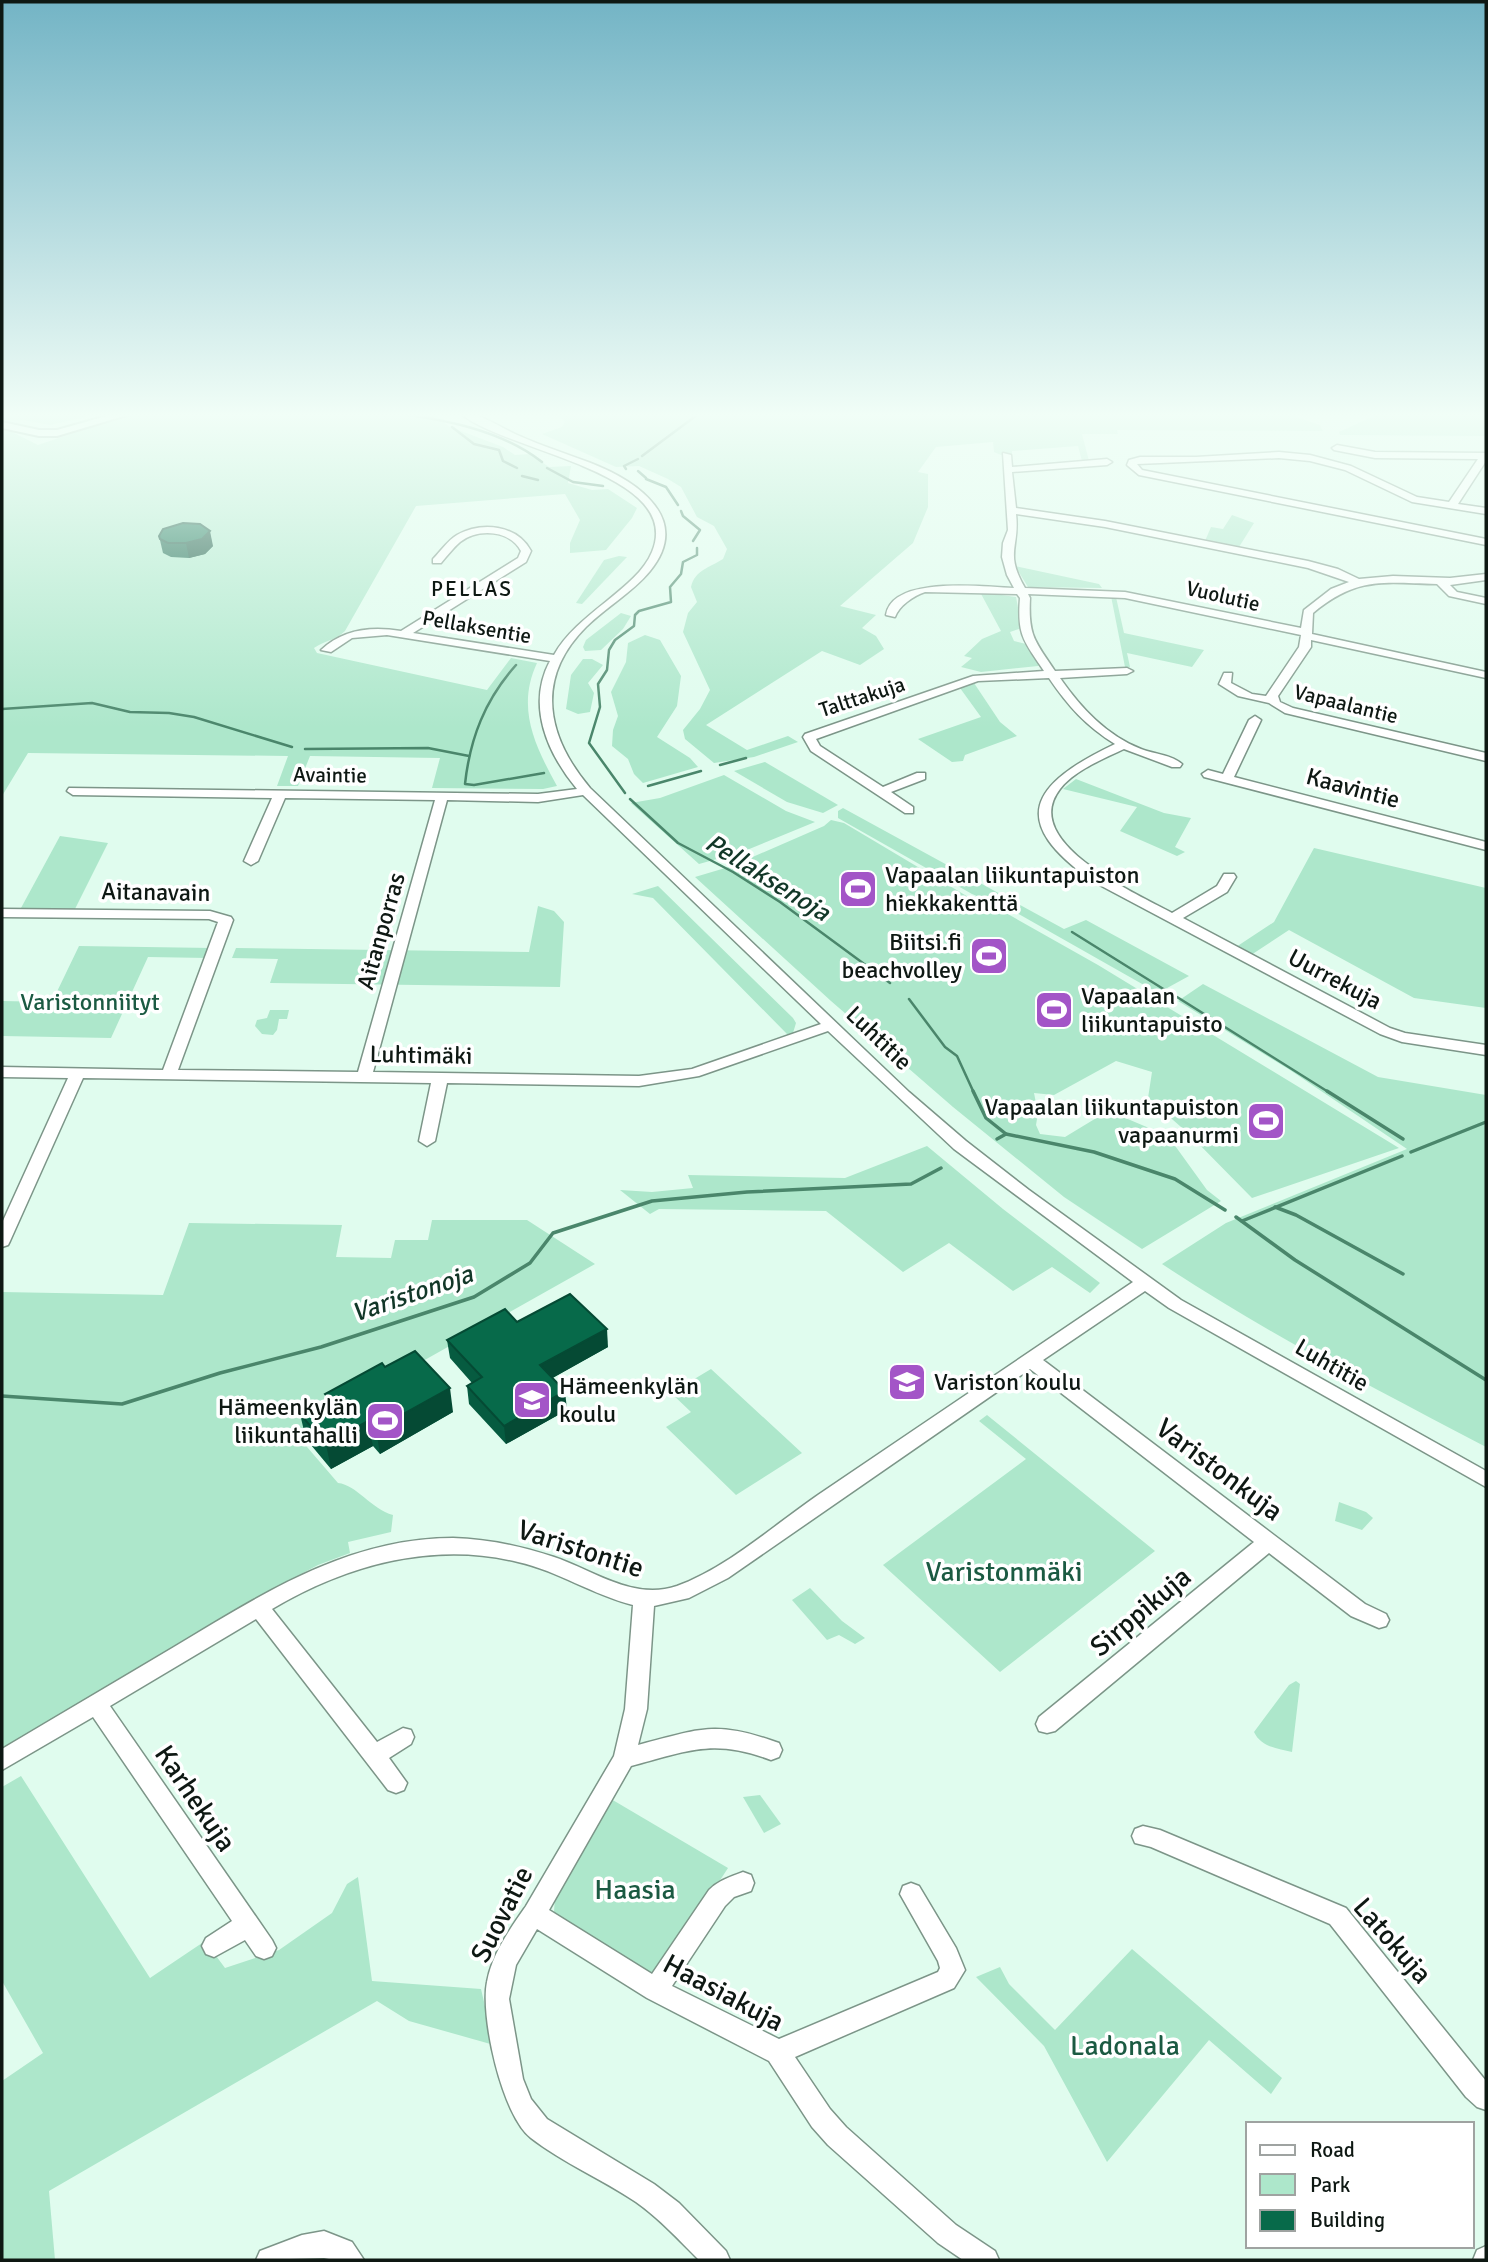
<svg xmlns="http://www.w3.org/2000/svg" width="1488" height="2262" font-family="Signika,sans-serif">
	<rect width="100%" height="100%" fill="#e0fcee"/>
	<g fill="#ade7cb">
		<path d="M80 412 86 417 50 425 23 420H2V417Z"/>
		<path d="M136 412H426L440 418 448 426 503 447 515 455 530 454 549 467 571 466 568 483 592 490 608 489 637 508 632 518 606 550 570 553V543L580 520 565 494 416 506 345 631C335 641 325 640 314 648L317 653 487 690 511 658 537 663C516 708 535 746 557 786L543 789 432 788 440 758 310 756 298 786H277L288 756 28 753 2 796V427L38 445Z"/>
		<path d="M546 412H1282L1320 425 1323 431 1117 430 1118 434H1082L1089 461H1082L1078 446 1012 451V455H1001L994 452 993 442 936 447 918 472 928 474V507L913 543 840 606 876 615 862 628 876 636 884 649 860 665 822 651 706 725 747 750 788 736 798 742 754 757 714 763 685 739 683 730 700 709 710 690 683 632 688 613 697 602 691 587C695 570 709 568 723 559L727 549 714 526 697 517 681 487 668 479 639 466 616 467 542 434 562 427 565 422 559 415Z"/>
		<path d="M1383 412H1486V436L1340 435 1339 432Z"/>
		<path d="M1232 515 1254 523 1239 547 1205 541 1211 527 1223 529Z"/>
		<path d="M619 556 627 557 582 604 576 603 604 560Z"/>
		<path d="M1015 566 1099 584 1102 588 1028 587Z"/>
		<path d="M980 592 1016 597 1022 628 1010 632 1014 641 1026 644 1040 663 1038 666 981 672 961 667 972 658 964 656 982 639 1001 631Z"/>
		<path d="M1111 596 1116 597 1124 633 1204 650 1192 667 1127 653 1130 667H1125Z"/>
		<path d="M621 613 631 616 623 629 601 650 585 651 583 647 586 640Z"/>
		<path d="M645 635 660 640 681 676 677 706 657 737 690 758 698 767 643 783 634 774 628 759 612 746 613 730 618 716 611 692 626 662 628 643Z"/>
		<path d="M583 659H592L603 665 588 683 594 693 590 712 578 714 566 709 571 675Z"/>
		<path d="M974 683 1000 722 1017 736 965 755 963 761 952 762 918 739 981 717 960 688Z"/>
		<path d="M765 762 838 805 823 813 787 802 734 771Z"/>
		<path d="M724 775 786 811 815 822 742 852 699 864 631 803 660 798Z"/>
		<path d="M1076 779 1164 813 1191 818 1175 847 1185 852 1177 856 1120 831 1137 807 1063 789Z"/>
		<path d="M843 808 1064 929 1086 920 1189 976 1158 993 1015 912 972 894 838 818V811Z"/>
		<path d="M831 820 844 823 975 901 997 908 1098 965 1399 1148 1252 1198 1189 1134 1148 1098 1152 1072 1116 1061 1054 1095 1034 1093 1038 1113 1036 1125 1040 1134 1065 1137 1098 1117H1123L1168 1136 1207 1190 1221 1201 1142 1249 1064 1197 953 1107 831 1001 695 877 732 866 824 826Z"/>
		<path d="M60 836 108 843 75 909 21 908Z"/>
		<path d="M1314 848 1486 888V1008L1414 998 1289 930 1251 955 1236 947 1274 922Z"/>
		<path d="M658 886 793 1018 796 1023 793 1033 788 1035 653 898 632 894Z"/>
		<path d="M538 906 554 911 564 922 560 987 270 983 278 959 232 958 236 948 529 952Z"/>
		<path d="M79 946 212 948 208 958 148 957 111 1038 2 1036V1001L52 1002Z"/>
		<path d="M1203 984 1378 1077 1486 1095V1447C1376 1389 1266 1333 1162 1264L1226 1223 1407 1149 1290 1070 1178 1001Z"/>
		<path d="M270 1010H289L287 1019H279L277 1030 273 1035 262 1034 255 1026 257 1020 267 1018Z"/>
		<path d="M927 1146 1003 1209 1100 1283 1090 1293 1052 1267 1013 1291 949 1243 903 1272 826 1211 659 1209 650 1214 620 1190 652 1192 693 1188 688 1175 845 1178Z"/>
		<path d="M432 1220H527L595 1264 295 1433 338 1483C357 1485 371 1509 393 1515L391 1532 348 1542 350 1553 318 1565 254 1599 2 1751V1292L163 1295 189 1223 342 1225 336 1257 391 1258 395 1240H428Z"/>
		<path d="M711 1369 802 1453 736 1495 666 1427 691 1412 671 1393Z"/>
		<path d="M987 1415 1155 1551 1000 1672 883 1565 1026 1459 979 1421Z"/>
		<path d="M1339 1502 1366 1512 1373 1518 1362 1530 1335 1521Z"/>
		<path d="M810 1588 842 1621 865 1638 855 1644 839 1635 827 1640 792 1600Z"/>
		<path d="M1296 1681 1300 1684 1292 1752C1278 1749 1261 1747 1254 1732L1289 1685Z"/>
		<path d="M21 1776 150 1978 205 1941 225 1968 279 1950 332 1913 347 1884 358 1877 372 1981 481 1989 494 2045 409 2021 377 2001 49 2191 55 2260H2V2081L43 2053 2 1981V1787Z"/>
		<path d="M760 1795 781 1824 764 1833 743 1797Z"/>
		<path d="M611 1799 728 1868 656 1978 558 1917 554 1912 555 1897Z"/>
		<path d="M1132 1949 1282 2078 1271 2094 1209 2040 1107 2162 1044 2046 976 1977 1000 1967 1009 1984 1055 2030Z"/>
	</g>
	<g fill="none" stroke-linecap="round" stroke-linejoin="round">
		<g stroke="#4a866b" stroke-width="2.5">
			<path d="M241 412H322"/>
			<path d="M389 412C441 419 500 429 542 462"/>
			<path d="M452 427 474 444 499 450 503 461 517 468"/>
			<path d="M642 456 701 412"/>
			<path d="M547 468 573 482 603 486"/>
			<path d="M626 469 624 466 638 459"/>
			<path d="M638 471 646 478"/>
			<path d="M522 476 538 480"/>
			<path d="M646 479 666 487 678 505"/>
			<path d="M681 511 683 516 700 530 693 541"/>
			<path d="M516 665C485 700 470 738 465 784L474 785 544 773"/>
			<path d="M2 709 92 703 130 712 169 713 194 717 292 747"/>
			<path d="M305 749 428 748 469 756"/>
			<path d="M720 765 746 758"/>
			<path d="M648 786 701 771"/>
			<path d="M625 793 589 743 600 707 598 684 607 670 609 650 615 640 634 626 635 615 639 611 671 602 670 587 681 574 683 562 697 555V548"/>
			<path d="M630 799 678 843 733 872 780 902 890 983"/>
			<path d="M1072 932 1165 990"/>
			<path d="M1177 997 1330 1093"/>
			<path d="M909 999 945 1047 957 1056 974 1093"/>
		</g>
		<g stroke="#4a866b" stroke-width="3.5">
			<path d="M973 1091 986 1118 1006 1134 1094 1152 1175 1179 1225 1210"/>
			<path d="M1327 1091 1403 1139"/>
			<path d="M997 1139 1006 1134"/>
			<path d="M1411 1152 1486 1122"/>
			<path d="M1275 1207 1296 1215 1403 1274"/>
			<path d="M1236 1217 1295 1260 1486 1380"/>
			<path d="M1242 1221 1402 1156"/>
			<path d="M2 1396 122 1404 220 1373 321 1347 474 1297 530 1263 553 1233 652 1201 747 1192 911 1184 941 1168"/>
		</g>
		<defs>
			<g id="minor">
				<path d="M459 412C480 412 502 429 522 437 540 445 559 451 577 458 625 474 697 513 650 571 632 593 606 607 586 627 534 679 547 737 590 788L909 1092 966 1141 1029 1190 1181 1300 1486 1471V1487L1169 1308 1145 1291 1043 1360 1365 1604 1386 1614 1389 1620 1386 1626 1379 1628 1351 1616 1269 1553 1055 1731 1047 1733 1039 1731 1036 1724 1039 1717 1254 1542 1030 1369 728 1578 689 1598 654 1606 647 1709 638 1745C700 1729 715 1720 779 1743L782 1750 779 1757 771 1760C713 1738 688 1751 631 1766L549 1910 652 1974 709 1890C719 1880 730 1877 743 1872L751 1875 754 1883 751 1891 734 1897 725 1906 672 1986 779 2039 938 1972 940 1968 938 1961 900 1894 903 1886 911 1883 919 1886 956 1948 965 1970 954 1988 795 2057 830 2109 846 2127 956 2225 995 2251 999 2260H963L938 2243 828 2145 812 2127 769 2061 647 1998 537 1929 516 1965 509 1999 523 2079 531 2099 547 2119 654 2184 679 2203 726 2251 730 2260H699C679 2240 660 2219 636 2202 602 2179 563 2163 531 2138 502 2116 480 2016 487 1982 492 1954 510 1929 526 1906L614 1756 625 1709 633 1605C593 1595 558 1571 518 1562 433 1541 346 1565 272 1609L377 1742 403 1728 411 1730 414 1737 411 1744 389 1758 407 1783 404 1790 396 1793 388 1790 256 1619 110 1706 272 1940 276 1948 272 1956 264 1959 256 1956 245 1940 214 1957 206 1954 202 1946 206 1938 232 1921 93 1717 2 1770V1749C59 1715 117 1681 174 1647 261 1595 347 1538 453 1538 488 1539 521 1546 554 1557 593 1570 633 1601 677 1586 728 1567 773 1526 818 1495 923 1424 1028 1353 1133 1282L954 1149 828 1031 699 1076 639 1086 447 1083 435 1141 427 1146 419 1141 431 1083 83 1078 10 1241 8 1245 2 1247V1223L68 1078 2 1077V1067L163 1070 218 922 209 919 2 917V909L210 911 231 917 233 920 178 1070 358 1072 435 800 285 798 258 861 251 865 244 861 272 798 73 795 67 791 69 788 538 794 577 789C548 754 526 706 550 661L387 635 352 638 331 652 321 650C343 629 372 626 401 631L518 558 521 551C510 530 478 528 460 542 453 548 447 556 441 563H433V559C441 551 448 540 457 535 482 521 517 525 531 551L526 562 413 633 554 655C577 613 637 589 652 552 686 471 497 450 459 412ZM583 795 821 1024 692 1069 639 1076 373 1072 447 800 538 802Z"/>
				<path d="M1337 445 1375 452 1486 453V461L1458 504 1486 508V514L1412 502 1345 470 1310 461 1279 458 1137 464 1142 470 1486 539V545L1139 475 1127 465 1129 460 1140 457H1196L1279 452 1310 455 1351 466 1417 497 1449 502 1478 459 1375 458 1334 450 1332 448Z"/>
				<path d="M1003 453 1011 455 1012 467 1107 459 1112 462 1107 465 1012 472 1016 508 1105 521 1308 561 1338 569 1359 579 1393 576 1450 578 1486 574V580L1450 585 1457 592 1486 598V604L1449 596 1437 584C1383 583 1358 576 1313 613L1312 634 1486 672V678L1311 640V647L1278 696 1280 702 1293 708 1486 753V761L1285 713 1269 703 1238 696 1219 684 1224 673H1232L1231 683 1252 694 1266 696 1299 647 1301 635 1125 598 1028 594 1030 598C1028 636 1035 641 1055 671L1127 668 1133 671 1127 674 1060 678C1081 708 1106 735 1141 749 1154 754 1172 755 1182 764L1180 767H1172L1124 749C1103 759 1075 770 1060 789 1018 843 1138 894 1172 913L1217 886 1224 874H1234L1236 877 1227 892 1183 918 1390 1028 1405 1033 1486 1045V1055L1402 1042 1380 1034 1094 882C1006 821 1031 784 1115 744 1086 726 1068 706 1049 678L978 681 816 739 820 746 883 787 917 773H925V779L891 792 913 807V813H905L811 751 803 737 805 734 973 676 1044 671C1024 641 1017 636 1020 598L1017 594 925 592C913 596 899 606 895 617L886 615C892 575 984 587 1014 588L1007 575 1002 557 1003 543 1008 530ZM1016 514 1105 527 1308 568 1349 582 1331 589 1304 610 1301 628 1125 592 1025 588C1004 552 1020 548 1016 514Z"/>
				<path d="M1255 716 1261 720 1234 777 1486 842V850L1204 777 1202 774 1208 770 1223 774 1249 720Z"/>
				<path d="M1143 1826 1160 1830 1346 1908 1486 2081V2110L1477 2107 1466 2097 1330 1924 1151 1847 1135 1843 1132 1836 1135 1829Z"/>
				<path d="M324 2231 352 2242 364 2260H334L324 2258 256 2260 260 2251 302 2235Z"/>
				<path d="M1486 2246V2260H1473L1477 2250Z"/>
			</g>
			<path id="major" d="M121 412H137L57 436H39L2 428V422L39 430H57Z"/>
		</defs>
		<use href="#minor" stroke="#7c9588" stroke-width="3"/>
		<use href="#major" stroke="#7c9588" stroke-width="4"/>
		<use href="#minor" fill="#fff" fill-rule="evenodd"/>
		<use href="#major" fill="#fff" fill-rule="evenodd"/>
	</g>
	<g fill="#065b40">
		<path d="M159 536 213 546 205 554 189 558 171 557 163 553Z"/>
		<path d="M517 1322 608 1347 552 1378 567 1410 506 1444 469 1404 467 1386 472 1383 450 1358 447 1340Z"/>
		<path d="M385 1367 453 1412 380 1454 373 1446 331 1469 306 1439 300 1414 326 1400 325 1394Z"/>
	</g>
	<g fill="#054a34">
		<path d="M210 531 213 546 205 554 189 558 186 543Z"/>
		<path d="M607 1329 608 1347 542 1384 540 1365Z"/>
		<path d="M450 1388 453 1412 380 1454 376 1429Z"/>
		<path d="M565 1391 567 1410 506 1444 504 1426Z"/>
		<path d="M368 1421 373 1446 331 1469 326 1444Z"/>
	</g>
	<g fill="#076a4a" stroke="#054a34" stroke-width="2">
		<path d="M183 523 200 524 210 531 202 539 186 543H168L160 539 159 536 163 529Z"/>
		<path d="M570 1294 607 1329 540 1365 565 1391 504 1426 467 1386 482 1377 447 1340 505 1309 517 1322Z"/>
		<path d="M415 1351 450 1388 376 1429 368 1421 326 1444 300 1414 329 1399 325 1394 382 1363 385 1367Z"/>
	</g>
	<linearGradient id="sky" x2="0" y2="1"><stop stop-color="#73b4c5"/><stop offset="0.57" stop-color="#f1fef7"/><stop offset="1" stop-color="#f1fef7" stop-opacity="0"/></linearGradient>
	<rect width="1488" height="728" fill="url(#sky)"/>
	<defs>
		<symbol id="stadium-square" viewBox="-11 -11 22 22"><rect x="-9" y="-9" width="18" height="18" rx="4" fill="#a355c7" stroke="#fff"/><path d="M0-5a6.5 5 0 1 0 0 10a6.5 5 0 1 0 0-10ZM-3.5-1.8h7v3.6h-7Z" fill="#fff"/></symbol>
		<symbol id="school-square" viewBox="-11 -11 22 22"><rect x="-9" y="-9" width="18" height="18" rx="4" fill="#a355c7" stroke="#fff"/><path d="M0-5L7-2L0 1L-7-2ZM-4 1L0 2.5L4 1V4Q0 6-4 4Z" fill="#fff"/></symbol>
	</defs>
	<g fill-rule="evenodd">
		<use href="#stadium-square" x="836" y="867" width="44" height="44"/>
		<use href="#stadium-square" x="967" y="934" width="44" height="44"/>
		<use href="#stadium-square" x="1032" y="988" width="44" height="44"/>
		<use href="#stadium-square" x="1244" y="1099" width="44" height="44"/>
		<use href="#school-square" x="885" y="1360" width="44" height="44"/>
		<use href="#school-square" x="510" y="1378" width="44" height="44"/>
		<use href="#stadium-square" x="363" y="1399" width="44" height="44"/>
	</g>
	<g text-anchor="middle" stroke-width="7" stroke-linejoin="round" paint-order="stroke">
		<g font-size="21" letter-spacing="2" fill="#0e1813" stroke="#fff">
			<text x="472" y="596">PELLAS</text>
		</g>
		<g font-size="21" fill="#0e1813" stroke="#fff">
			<text transform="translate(1223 596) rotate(13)" y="7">Vuolutie</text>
			<text transform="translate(477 627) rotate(10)" y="7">Pellaksentie</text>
			<text transform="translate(862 697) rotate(-18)" y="7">Talttakuja</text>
			<text transform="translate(1346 704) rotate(14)" y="7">Vapaalantie</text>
			<text transform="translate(330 775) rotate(1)" y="7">Avaintie</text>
		</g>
		<g font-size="24" fill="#0e1813" stroke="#fff">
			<text transform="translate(1353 788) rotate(15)" y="8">Kaavintie</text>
			<text transform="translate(156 892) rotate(1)" y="8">Aitanavain</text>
			<text transform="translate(381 931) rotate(-74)" y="8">Aitanporras</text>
			<text transform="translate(1335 979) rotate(28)" y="8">Uurrekuja</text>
			<text transform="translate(879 1038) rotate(44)" y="8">Luhtitie</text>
			<text transform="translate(421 1055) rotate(1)" y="8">Luhtimäki</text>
			<text transform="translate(1332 1365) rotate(30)" y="8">Luhtitie</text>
		</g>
		<g font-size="24" fill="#0e1813" stroke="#fff" text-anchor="start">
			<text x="885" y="883">Vapaalan liikuntapuiston<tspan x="885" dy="28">hiekkakenttä</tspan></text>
			<text x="962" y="950" text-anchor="end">Biitsi.fi<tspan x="962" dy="28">beachvolley</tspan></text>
			<text x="1081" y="1004">Vapaalan<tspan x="1081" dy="28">liikuntapuisto</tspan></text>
			<text x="1239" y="1115" text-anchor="end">Vapaalan liikuntapuiston<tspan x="1239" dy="28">vapaanurmi</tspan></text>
			<text x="934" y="1390">Variston koulu</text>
			<text x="559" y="1394">Hämeenkylän<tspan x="559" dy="28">koulu</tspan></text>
			<text x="358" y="1415" text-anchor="end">Hämeenkylän<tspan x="358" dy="28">liikuntahalli</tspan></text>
		</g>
		<g font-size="24" fill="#1b5a42" stroke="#fff">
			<text x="90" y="1010">Varistonniityt</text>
		</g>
		<g font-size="26" font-style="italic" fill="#123728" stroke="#fff">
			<text transform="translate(768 877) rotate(32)" y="9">Pellaksenoja</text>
			<text transform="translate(412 1293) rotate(-19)" y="9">Varistonoja</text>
		</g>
		<g font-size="28" fill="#0e1813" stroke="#fff">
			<text transform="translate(1220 1469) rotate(37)" y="10">Varistonkuja</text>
			<text transform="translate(581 1548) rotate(18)" y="10">Varistontie</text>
			<text transform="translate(1140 1611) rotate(-40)" y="10">Sirppikuja</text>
			<text transform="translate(196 1798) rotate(56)" y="10">Karhekuja</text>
			<text transform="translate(501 1914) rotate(-63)" y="10">Suovatie</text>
			<text transform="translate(1393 1940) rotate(49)" y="10">Latokuja</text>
			<text transform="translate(724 1992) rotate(28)" y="10">Haasiakuja</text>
		</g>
		<g font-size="28" fill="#1b5a42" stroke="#fff">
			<text x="1004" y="1581">Varistonmäki</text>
			<text x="635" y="1899">Haasia</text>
			<text x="1125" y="2055">Ladonala</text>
		</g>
	</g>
	<rect width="1488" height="2262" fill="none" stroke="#0e1813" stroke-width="7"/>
	<rect x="1246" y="2122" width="228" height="126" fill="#ffffff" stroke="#9fa3a1" stroke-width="2"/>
	<rect x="1260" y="2145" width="35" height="10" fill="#ffffff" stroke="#9fa3a1" stroke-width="2"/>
	<text x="1310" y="2157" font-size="21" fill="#0e1813">Road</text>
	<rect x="1260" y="2174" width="35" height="21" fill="#ade7cb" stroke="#9fa3a1" stroke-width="2"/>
	<text x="1310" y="2192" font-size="21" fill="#0e1813">Park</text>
	<rect x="1260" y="2210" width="35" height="21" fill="#076a4a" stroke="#9fa3a1" stroke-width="2"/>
	<text x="1310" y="2227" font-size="21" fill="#0e1813">Building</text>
</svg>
